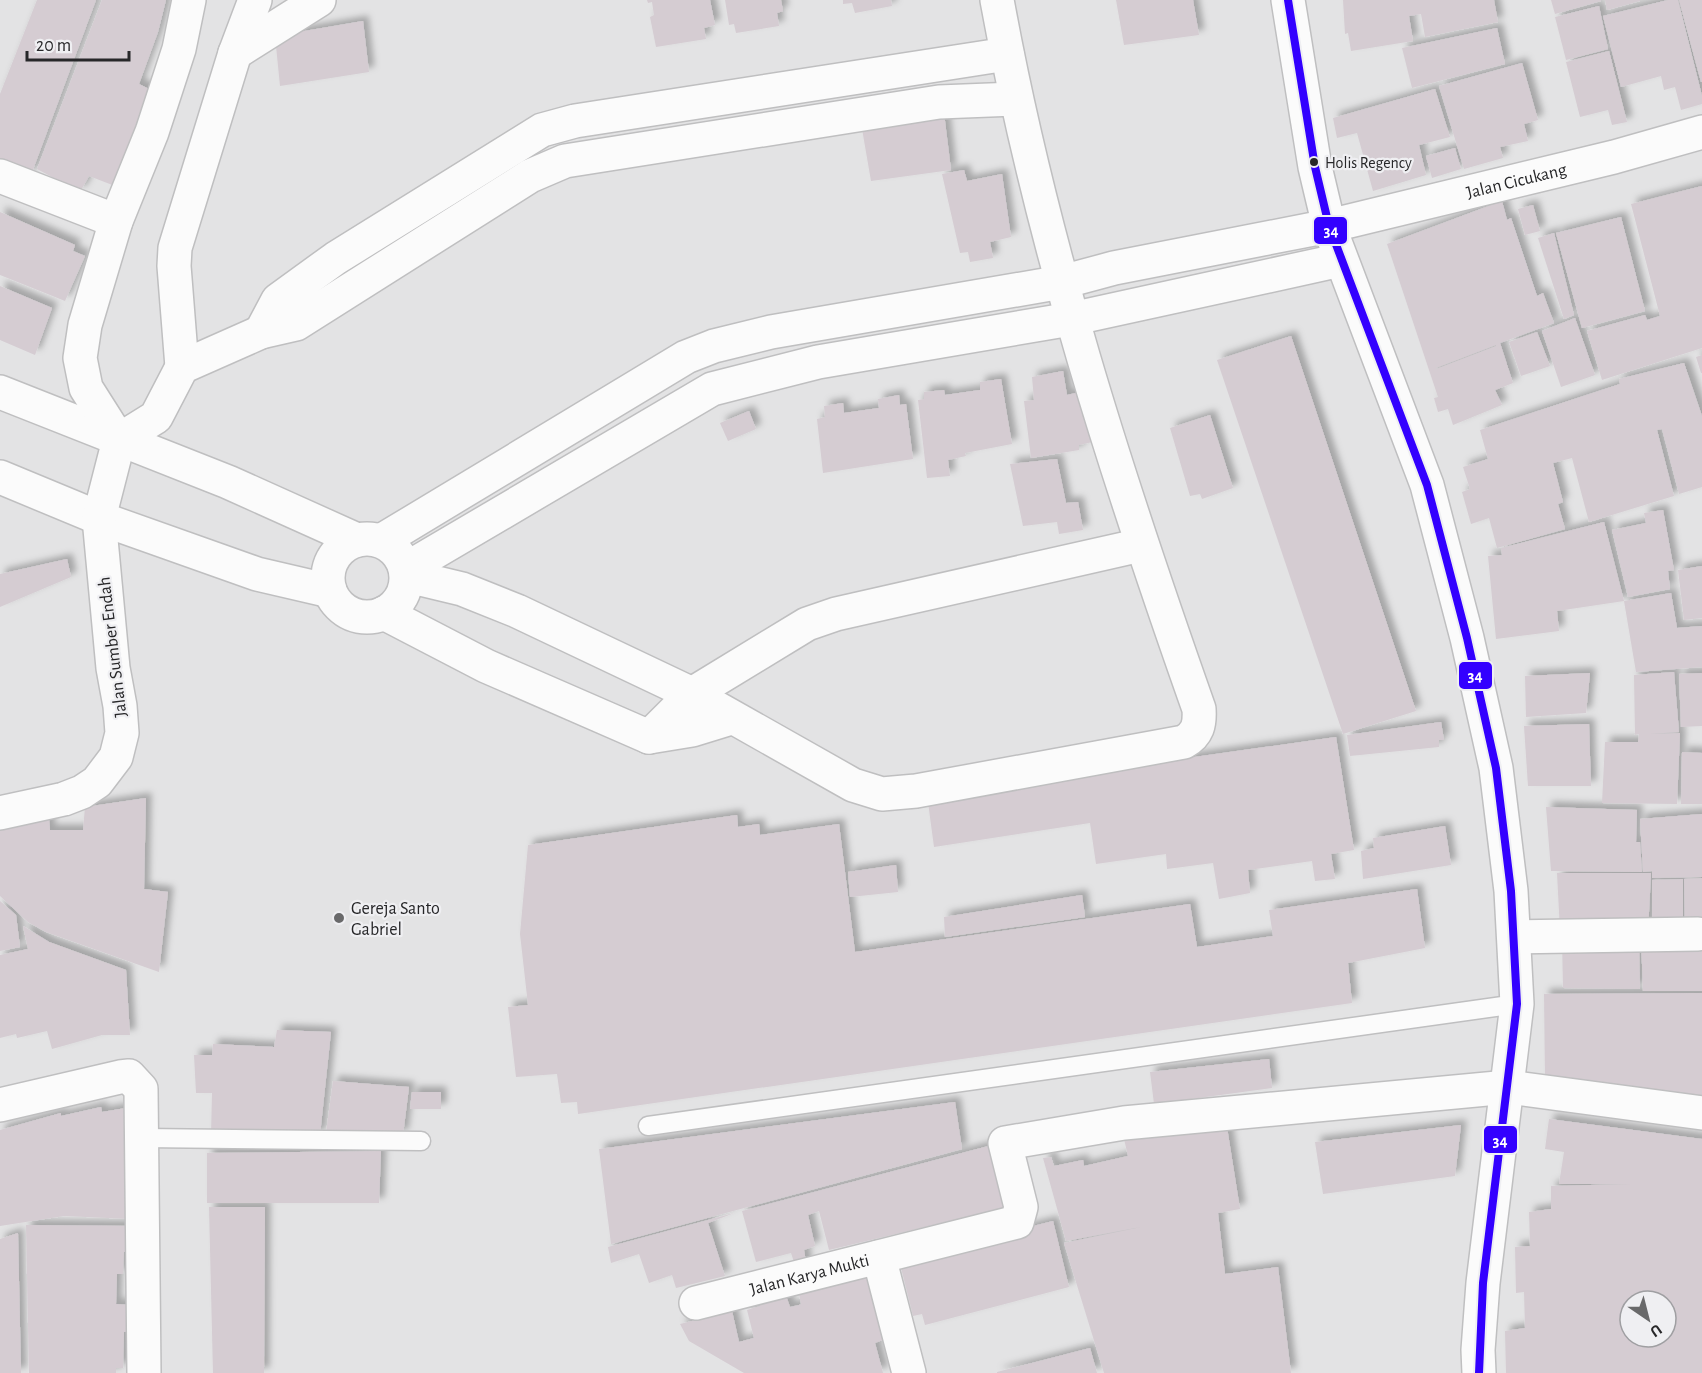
<svg xmlns="http://www.w3.org/2000/svg" width="1702" height="1373" font-family="'Alegreya Sans',sans-serif">
	<defs>
		<filter id="shadow"><feDropShadow dx="5.5" dy="-5.5" stdDeviation="3" flood-color="#0004"/></filter>
	</defs>
	<rect width="100%" height="100%" fill="#e3e3e4"/>
	<g fill="#d5ccd2" fill-rule="evenodd" filter="url(#shadow)">
		<path d="M37 0H96L31 175 0 163V94Z"/>
		<path d="M102 0H166L158 32 139 84 151 90 115 186 89 176 80 192 37 169Z"/>
		<path d="M647 0H710L715 25 704 28 706 39 656 47 650 17 654 15 652 2 648 3Z"/>
		<path d="M725 0H781L783 11 777 13 779 26 736 33 734 24 729 25Z"/>
		<path d="M843 0H891L892 6 855 13 852 3 843 4Z"/>
		<path d="M1116 0H1193L1199 35 1124 45Z"/>
		<path d="M1343 0H1494L1498 22 1425 37 1421 14 1409 16 1413 41 1351 51 1348 33 1345 34Z"/>
		<path d="M1551 0H1601V1L1555 14Z"/>
		<path d="M1605 0H1640V1L1607 10Z"/>
		<path d="M1668 0H1678L1702 96V104L1681 110 1675 87 1664 90 1661 76 1621 87 1603 16Z"/>
		<path d="M1679 0H1702V82H1701Z"/>
		<path d="M1599 6 1608 49 1566 60 1555 17Z"/>
		<path d="M363 21 369 72 280 86 275 36Z"/>
		<path d="M1497 28 1505 64 1412 88 1402 48Z"/>
		<path d="M1609 51 1627 122 1612 125 1608 110 1580 117 1566 62Z"/>
		<path d="M1522 63 1538 120 1524 124 1528 141 1500 147 1503 158 1464 169 1439 86Z"/>
		<path d="M1435 89 1450 137 1419 145 1426 175 1373 191 1357 133 1337 138 1333 118Z"/>
		<path d="M944 113 951 170 871 181 861 123Z"/>
		<path d="M1455 148 1461 169 1432 178 1426 156Z"/>
		<path d="M964 170 967 181 1002 174 1011 237 990 242 993 258 970 262 968 252 960 253 942 174Z"/>
		<path d="M1702 186V348L1602 380 1587 331 1645 315 1647 320 1660 316 1631 204Z"/>
		<path d="M1502 201 1507 220 1511 218 1537 296 1543 293 1554 323 1500 343 1513 383 1495 390 1502 405 1453 425 1448 409 1438 412 1434 398 1438 397 1387 244ZM1496 345V346L1436 369V368Z"/>
		<path d="M1533 205 1540 231 1525 235 1518 209Z"/>
		<path d="M0 212 75 245 73 251 85 256 65 301 0 275Z"/>
		<path d="M1621 217 1645 311 1582 328 1556 233Z"/>
		<path d="M1554 233 1574 315 1564 319 1538 238Z"/>
		<path d="M0 286 52 308 35 355 0 340Z"/>
		<path d="M1575 318 1595 375 1561 387 1542 331Z"/>
		<path d="M1537 332 1550 366 1521 376 1509 342Z"/>
		<path d="M1291 336 1416 711 1343 734 1217 360Z"/>
		<path d="M1702 355V373H1701L1696 357Z"/>
		<path d="M1684 363 1702 416V487L1679 494 1662 429 1657 430 1674 496 1589 522 1572 458 1553 463 1563 502 1558 504 1565 529 1497 548 1489 518 1471 524 1462 492 1470 489 1463 467 1488 459 1480 430 1620 384 1619 379Z"/>
		<path d="M1063 371 1067 395 1080 392 1083 418 1093 415 1097 441 1079 445V450L1031 458 1024 401 1034 400 1032 377Z"/>
		<path d="M1001 379 1012 444 965 453 966 456 948 460 950 476 927 478 918 400 924 399V392L944 390 945 395 980 390V382Z"/>
		<path d="M899 395 900 405 906 404 913 459 823 473 817 419 825 417 824 406 843 403 844 413 879 408 878 399Z"/>
		<path d="M749 411 756 429 728 441 720 423Z"/>
		<path d="M1210 415 1233 488 1202 499 1200 494 1190 496 1170 428Z"/>
		<path d="M1057 459 1066 503 1078 502 1083 530 1059 534 1057 522 1023 526 1010 464Z"/>
		<path d="M1663 510 1674 570 1668 571 1670 589 1628 597 1612 530 1646 523 1644 513Z"/>
		<path d="M1604 522 1624 601 1557 611 1559 631 1496 639 1488 556 1502 555 1501 548Z"/>
		<path d="M67 559 71 577 0 607V574Z"/>
		<path d="M1702 566V618L1684 620 1678 570Z"/>
		<path d="M1671 593 1677 628 1702 626V667L1636 672 1624 601Z"/>
		<path d="M1674 672 1679 732 1650 734 1680 733 1677 804 1602 803 1605 742H1638L1639 734 1635 735 1634 675Z"/>
		<path d="M1590 673 1586 713 1526 717 1525 676Z"/>
		<path d="M1702 673V726L1681 727 1679 674Z"/>
		<path d="M1441 722 1444 740H1439V747L1350 756 1347 735Z"/>
		<path d="M1589 724 1591 786H1528L1524 726Z"/>
		<path d="M1336 737 1354 850 1331 854 1335 879 1315 881 1312 861 1248 870 1250 893 1219 899 1213 863 1167 869 1166 854 1096 864 1090 823 934 847 927 795Z"/>
		<path d="M1682 752 1702 753V804H1681Z"/>
		<path d="M146 798 144 889 168 892 159 972 46 932 28 922 0 896V828L18 826 19 814 49 818 50 830H83L85 807Z"/>
		<path d="M1546 807 1637 810 1636 842H1640L1642 872 1551 871Z"/>
		<path d="M1702 814V877L1652 878V871L1643 872 1640 819Z"/>
		<path d="M737 815 738 827 759 824 760 835 839 824 855 952 1190 904 1197 947 1273 936 1269 910 1417 889 1425 948 1348 963 1352 1003 578 1114 577 1102 561 1103 557 1074 516 1077 508 1007 528 1005 520 934 528 845Z"/>
		<path d="M1445 826 1451 865 1363 879 1361 851 1374 848 1373 838Z"/>
		<path d="M896 865 898 892 850 897 848 872Z"/>
		<path d="M1557 873H1651L1648 932 1560 931Z"/>
		<path d="M1702 878V927H1685L1684 879Z"/>
		<path d="M1683 879V930L1652 931V880Z"/>
		<path d="M1082 895 1085 917 945 937 944 917Z"/>
		<path d="M0 901 16 915 20 947 0 951Z"/>
		<path d="M23 926 49 942 126 970 130 1035H102L52 1049 47 1031 17 1038 16 1034 0 1038V955L28 949Z"/>
		<path d="M1641 938 1702 939V991H1643Z"/>
		<path d="M1639 939 1640 989 1563 988 1562 940Z"/>
		<path d="M1702 993V1102L1545 1079 1544 994Z"/>
		<path d="M277 1030 331 1032 320 1135H211L212 1093H196L194 1055H212L213 1044 274 1047Z"/>
		<path d="M1269 1059 1272 1088 1154 1104 1150 1072Z"/>
		<path d="M333 1081 409 1087 403 1135 326 1133Z"/>
		<path d="M412 1092H441V1109H410Z"/>
		<path d="M955 1102 962 1149 611 1244 599 1149Z"/>
		<path d="M101 1107 102 1112 132 1107 131 1219 64 1216 0 1226V1130L61 1113V1116Z"/>
		<path d="M1549 1119 1702 1139V1373H1506L1505 1331 1525 1328 1524 1292 1516 1293 1515 1247 1530 1246 1529 1212 1551 1209V1186L1630 1184H1559L1564 1152 1545 1149ZM1630 1301H1666V1337H1630Z"/>
		<path d="M1226 1121 1240 1209 1218 1213 1225 1274 1278 1267 1291 1373H1104L1064 1243 1141 1227 1066 1241 1043 1158 1051 1157 1054 1166 1083 1160 1084 1166 1128 1156 1124 1139Z"/>
		<path d="M1461 1125 1455 1176 1323 1194 1315 1142Z"/>
		<path d="M996 1144 1008 1207 829 1250 819 1211 808 1215 815 1246 804 1250 807 1267 797 1271 791 1253 756 1262 742 1211Z"/>
		<path d="M381 1151 379 1203H207V1153Z"/>
		<path d="M209 1207H265L264 1373H213Z"/>
		<path d="M734 1213 708 1223 725 1276 676 1288 672 1275 649 1283 639 1254 611 1263 608 1247Z"/>
		<path d="M1053 1221 1069 1287 925 1325 922 1314 913 1316 899 1260Z"/>
		<path d="M26 1225 137 1226 135 1251 124 1252 123 1274H117L116 1304 132 1305V1331L124 1332 123 1368H116V1373H29Z"/>
		<path d="M18 1233 21 1373H0V1239Z"/>
		<path d="M878 1269 895 1335 875 1343 883 1373H744L689 1341 680 1324 732 1311 739 1342 754 1338 747 1310 760 1306 759 1300 785 1293 790 1307 799 1305 801 1304 799 1294Z"/>
		<path d="M1090 1348 1097 1373H997V1372Z"/>
	</g>
	<g fill="none" stroke-linecap="round" stroke-linejoin="round">
		<defs>
			<g id="lane">
				<path d="M648 1126 1517 1004"/>
				<path d="M143 1138 421 1141"/>
			</g>
			<g id="street">
				<path d="M235 53 319 0"/>
				<path d="M0 176 116 221"/>
				<path d="M261 332 278 300 336 258 542 130 575 121 1007 54"/>
				<path d="M182 367 174 266 175 248 235 53 255 0"/>
				<path d="M0 392 228 482 357 540"/>
				<path d="M119 440 156 417 182 367 261 332 296 324 530 176 565 161 939 102 1015 99"/>
				<path d="M119 440 86 388 80 358 85 325 116 221 152 132 179 49 189 0"/>
				<path d="M0 477 99 518 257 574 330 591"/>
				<circle cx="367" cy="578" r="39"/>
				<path id="s1" d="M381 541 686 357 714 346 771 332 1062 282 1114 268 1329 226 1614 157 1702 132"/>
				<path d="M406 569 712 389 818 362 1071 319 1341 260"/>
				<path d="M408 576 462 589 517 611 692 694 853 785 882 794 916 791 1184 742C1198 734 1200 724 1199 709 1117 477 1041 242 997 0"/>
				<path d="M384 613 486 666 649 737 692 730 731 718"/>
				<path d="M649 737 692 694 807 624 836 614 1141 545"/>
				<path d="M0 813 64 799 82 792 97 782 116 757 122 733 120 706 113 668 99 518 119 440"/>
				<path d="M1515 937 1698 934"/>
				<path d="M0 1105 120 1077 129 1076 141 1089 144 1373"/>
				<path d="M879 1257 909 1373"/>
				<path id="s2" d="M696 1303 1017 1222 1021 1207 1005 1143 1124 1123 1508 1087 1702 1113"/>
			</g>
			<path id="secondary" d="M1288 0 1315 167 1329 226 1427 485 1467 638 1496 768 1511 891 1517 1004 1483 1283 1478 1350 1479 1373"/>
		</defs>
		<use href="#lane" stroke="#bfbfc0" stroke-width="21"/>
		<use href="#street" stroke="#bfbfc0" stroke-width="36"/>
		<use href="#secondary" stroke="#bfbfc0" stroke-width="36"/>
		<use href="#lane" stroke="#fbfbfb" stroke-width="18"/>
		<use href="#street" stroke="#fbfbfb" stroke-width="33"/>
		<use href="#secondary" stroke="#fbfbfb" stroke-width="33"/>
		<defs>
			<path id="bus-1" d="M1288 0 1315 167 1329 226 1427 485 1467 638 1496 768 1511 891 1517 1004 1483 1283 1479 1373"/>
		</defs>
		<use href="#bus-1" stroke="#efeff2" stroke-width="12"/>
		<use href="#bus-1" stroke="#30f" stroke-width="8"/>
	</g>
	<circle fill="#272729" stroke="#efeff2" stroke-width="2" cx="1314" cy="162" r="5"/>
	<circle fill="#69696a" stroke="#efeff2" stroke-width="2" cx="339" cy="918" r="6"/>
	<g text-anchor="middle" stroke-width="4.5" stroke-linejoin="round" paint-order="stroke">
		<g font-size="16" fill="#272729" stroke="#efeff2" text-anchor="start">
			<text x="1325" y="168">Holis Regency</text>
		</g>
		<g font-size="18" fill="#272729" stroke="#efeff2">
			<text dy="6" stroke="none"><textPath href="#s1" startOffset="1206">Jalan Cicukang</textPath></text>
			<text transform="translate(112 647) rotate(-97)" y="6">Jalan Sumber Endah</text>
			<text dy="6" stroke="none"><textPath href="#s2" startOffset="117">Jalan Karya Mukti</textPath></text>
		</g>
		<g font-size="18" fill="#272729" stroke="#efeff2" text-anchor="start">
			<text x="351" y="914">Gereja Santo<tspan x="351" dy="21">Gabriel</tspan></text>
		</g>
	</g>
	<g stroke="#efeff2" stroke-width="2">
		<rect x="1313" y="216" width="35" height="29" rx="6" fill="#30f"/>
		<rect x="1458" y="661" width="35" height="29" rx="6" fill="#30f"/>
		<rect x="1483" y="1125" width="35" height="29" rx="6" fill="#30f"/>
	</g>
	<g font-size="16" text-anchor="middle" font-weight="bold" fill="#fff">
		<text x="1331" y="236">34</text>
		<text x="1475" y="681">34</text>
		<text x="1500" y="1146">34</text>
	</g>
	<g transform="translate(1648 1319) rotate(145)"><circle r="28" fill="#efeff2" stroke="#9f9fa2" stroke-width="1.5"/>
	<path d="M0-4.5L10 22L0 15L-10 22Z" fill="#69696a"/>
	<text y="-9" font-size="16" font-weight="bold" text-anchor="middle" fill="#272729">U</text>
	</g>
	<path d="M27 51v9h102v-9" fill="none" stroke="#272729" stroke-width="3"/>
	<text x="36" y="51" font-size="18" fill="#272729" stroke="#efeff2" stroke-width="4.5" paint-order="stroke">20 m</text>
</svg>
